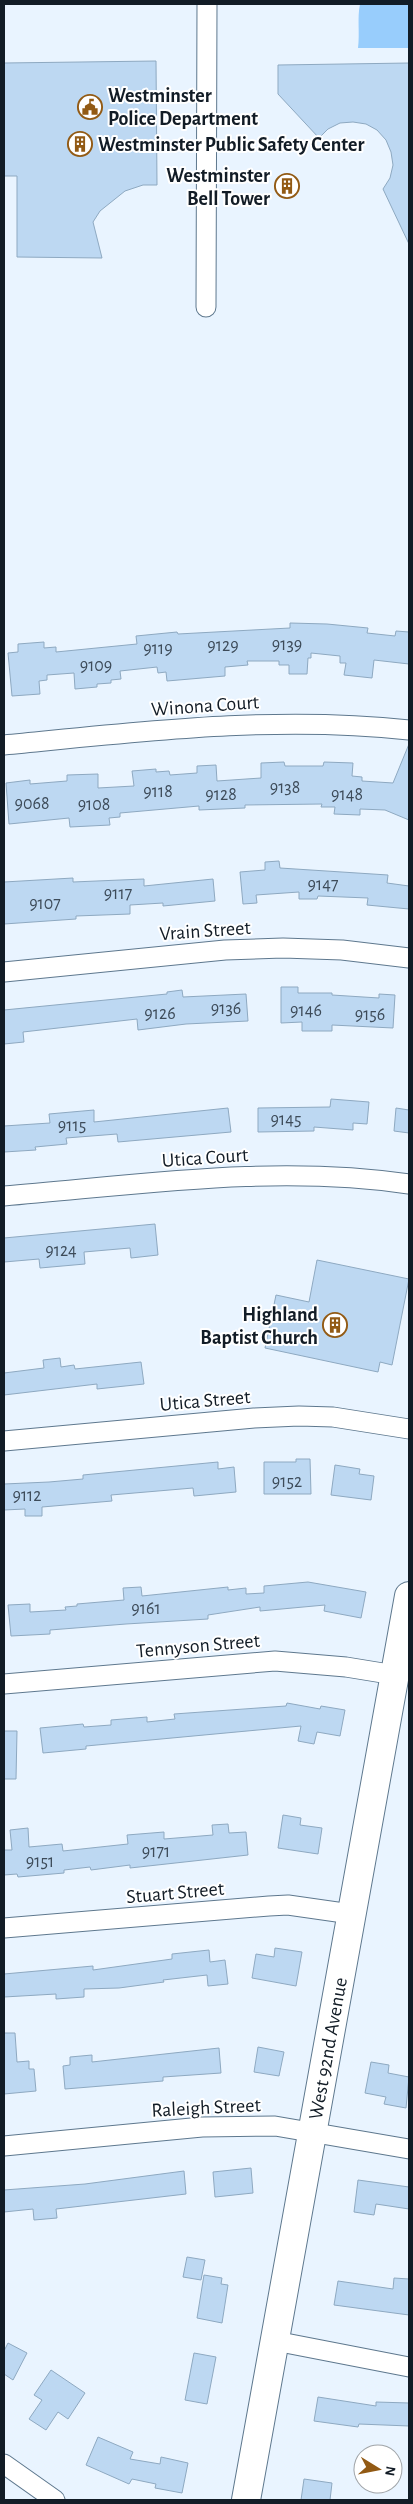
<svg xmlns="http://www.w3.org/2000/svg" width="413" height="2504" font-family="'Alegreya Sans',sans-serif">
	<rect width="100%" height="100%" fill="#e9f4ff"/>
	<path fill="#98cdfc" d="M360 4H409V48H358C360 33 357 18 360 4Z"/>
	<g fill="#bdd8f2" stroke="#8ea9c1">
		<path d="M156 61 157 185H143L125 191 100 211 93 222 102 258 17 257V176H4V63Z"/>
		<path d="M409 63V244L383 189 390 178 393 165 391 152 386 140 377 130 366 124 353 122 340 123 328 129 319 138 278 94V65Z"/>
		<path d="M290 176 297 189 284 196 277 184Z"/>
		<path d="M290 623 327 624 368 628 367 633 395 636 396 631 409 632V664L374 660 372 678 344 675 346 663H340V656L311 653V658H308L307 674H289V665H279V661H247L248 665 225 667V676L167 681 166 672 158 673 157 667 120 671 121 679 111 680V683L97 684V687L75 689 74 673 47 675V680L39 681 40 694 12 696 8 653 18 652V644L44 642V648L56 647V652L137 644 136 636 177 632 178 634 290 628Z"/>
		<path d="M409 744V820L385 810 360 809V815L334 814 335 807H321L322 804 245 805V808L199 810V806L120 813V817L109 818 110 825 70 827 69 818 9 824 6 783 30 780V784L67 781V775L98 774V788L134 786 132 771 156 769V772L169 771 170 775 197 773V766L216 765 217 781 261 778V763L284 762 285 766H323L324 762 353 763 352 776 362 777V781L393 783Z"/>
		<path d="M279 861 280 868 388 875 387 883 409 886V909L367 905 368 898 318 896 317 899H299V892L256 895 257 903 243 904 240 872 265 870V862Z"/>
		<path d="M73 878V882L144 879V886L213 879 215 901 163 906V903L130 905V914L76 916V919L4 924V882Z"/>
		<path d="M281 987H298V993H332V995L379 998V994L395 995 393 1028 332 1025V1031H302V1022L281 1023Z"/>
		<path d="M182 990 183 997 246 994 248 1021 186 1024 138 1030 137 1019 23 1032 24 1042 4 1044V1010L167 994V992Z"/>
		<path d="M331 1099 369 1102 367 1124 353 1123V1130L314 1127V1131L258 1132V1108L330 1107Z"/>
		<path d="M228 1108 231 1132 118 1142 117 1134 66 1138 67 1144 35 1147 36 1150 4 1152V1126L50 1123 49 1114 94 1110V1122Z"/>
		<path d="M396 1108 409 1110V1133L394 1131Z"/>
		<path d="M155 1224 158 1255 131 1258 130 1248 84 1252 85 1264 40 1268 39 1259 4 1262V1238Z"/>
		<path d="M317 1260 409 1279 392 1365 380 1362 378 1372 265 1348 276 1295 309 1302Z"/>
		<path d="M60 1358 61 1367 74 1365 75 1369 141 1362 144 1384 97 1389V1384L4 1395V1373L44 1368 43 1360Z"/>
		<path d="M296 1459H310L311 1494H264V1462H296Z"/>
		<path d="M218 1462V1469L234 1467 236 1492 194 1496 193 1488 111 1495 112 1501 42 1507V1516H25V1509L4 1510V1484L49 1482 83 1479V1475Z"/>
		<path d="M335 1465 360 1469 359 1474 374 1476 371 1500 331 1495Z"/>
		<path d="M308 1582 366 1592 361 1618 324 1611 325 1605 260 1611V1607L208 1615V1619L126 1624 50 1630V1634L11 1636 8 1605 30 1604V1612L66 1610 65 1607 77 1606V1604L124 1600 123 1588 141 1587 142 1596 228 1587V1590L246 1588V1594L264 1593V1586Z"/>
		<path d="M287 1703 320 1709 321 1706 345 1710 340 1736 317 1732 314 1744 298 1741 301 1726 86 1746V1749L43 1753 40 1728 83 1724 84 1727 111 1725V1720L147 1717V1722L175 1719 174 1714 286 1706Z"/>
		<path d="M4 1731H17L16 1779H4Z"/>
		<path d="M283 1815 301 1818 300 1825 322 1828 318 1854 278 1848Z"/>
		<path d="M228 1824 229 1833 246 1832 248 1855 130 1868V1865L91 1870 90 1867 64 1870V1873L18 1877 17 1874 4 1875V1850H12L10 1830 28 1828 29 1847 62 1844 63 1851 128 1844 127 1835 164 1832V1839L213 1835 212 1825Z"/>
		<path d="M275 1948 302 1952 296 1986 252 1978 256 1954 274 1957Z"/>
		<path d="M209 1950 210 1962 225 1960 228 1984 208 1986 207 1975 163 1980 164 1982 119 1988 84 1989V1997L56 1999V1994L4 1997V1974L93 1966V1970L172 1959V1954Z"/>
		<path d="M4 2033H15L17 2062 29 2061V2069H34L36 2091 4 2094Z"/>
		<path d="M258 2047 284 2052 279 2076 254 2072Z"/>
		<path d="M219 2048 221 2073 163 2077V2081L65 2089 63 2066 70 2065V2057L92 2055V2062Z"/>
		<path d="M371 2062 389 2065 388 2073 409 2077 406 2108 384 2104 386 2097 365 2093Z"/>
		<path d="M251 2168 253 2193 215 2197 213 2172Z"/>
		<path d="M184 2171 186 2194 56 2209 57 2218 34 2220 33 2209 4 2212V2190L85 2184Z"/>
		<path d="M358 2180 409 2187V2209L376 2204 374 2215 354 2212Z"/>
		<path d="M187 2257 205 2260 201 2280 183 2277Z"/>
		<path d="M204 2275 222 2278 221 2284 228 2285 222 2323 197 2318Z"/>
		<path d="M394 2278 409 2279V2315L334 2305 338 2281 393 2289Z"/>
		<path d="M8 2343 27 2353 13 2380 4 2374V2351Z"/>
		<path d="M194 2353 216 2357 207 2404 185 2400Z"/>
		<path d="M51 2370 85 2393 68 2419 58 2412 46 2430 29 2419 42 2400 34 2395Z"/>
		<path d="M318 2397 376 2406V2402L409 2403V2426L359 2424 358 2427 314 2421Z"/>
		<path d="M98 2437 133 2452 130 2459 160 2464 161 2457 188 2463 182 2493 155 2488 156 2484 132 2479 129 2484 86 2465Z"/>
		<path d="M304 2479 332 2483 330 2500H301Z"/>
	</g>
	<g fill="none" stroke-linecap="round" stroke-linejoin="round">
		<defs>
			<g id="minor">
				<path d="M206 307 207 4"/>
				<path d="M4 745C139 732 273 715 409 730"/>
				<path d="M4 972 225 950 283 948 342 950 409 958"/>
				<path d="M4 1196C138 1185 275 1164 409 1184"/>
				<path d="M4 1441 254 1418 299 1416 333 1417 409 1429"/>
				<path d="M4 1684 275 1661 346 1667 395 1675"/>
				<path d="M4 1928 269 1906 288 1905 351 1914"/>
				<path d="M4 2146 202 2127 275 2126 409 2149"/>
				<path d="M275 2341 409 2367"/>
				<path d="M4 2464 55 2500"/>
			</g>
			<g id="primary">
				<path id="s1" d="M246 2500 409 1596"/>
			</g>
		</defs>
		<use href="#minor" stroke="#5e788e" stroke-width="21"/>
		<use href="#primary" stroke="#5e788e" stroke-width="30"/>
		<use href="#minor" stroke="#fff" stroke-width="19"/>
		<use href="#primary" stroke="#fff" stroke-width="28"/>
	</g>
	<defs>
		<symbol id="civic-ring" viewBox="-11 -11 22 22"><circle r="9.5" fill="#fff" stroke="#925a14" stroke-width="1.5"/><path d="M-.6-6.5H3V-4.5H.6V-3L4-1V1h2V6H-6V1h2V-1L-.6-3ZM-1.2 2.5V6h2.4V2.5Z" fill="#925a14"/></symbol>
		<symbol id="building-ring" viewBox="-11 -11 22 22"><circle r="9.5" fill="#fff" stroke="#925a14" stroke-width="1.5"/><path d="M-4-6H4V6H1V3H-1V6H-4ZM-2.5-4.3h1.7v1.8h-1.7ZM.8-4.3h1.7v1.8H.8ZM-2.5-1h1.7V.8h-1.7ZM.8-1h1.7V.8H.8Z" fill="#925a14"/></symbol>
	</defs>
	<g fill-rule="evenodd">
		<use href="#civic-ring" x="76" y="93" width="28" height="28"/>
		<use href="#building-ring" x="66" y="130" width="28" height="28"/>
		<use href="#building-ring" x="273" y="172" width="28" height="28"/>
		<use href="#building-ring" x="321" y="1311" width="28" height="28"/>
	</g>
	<g text-anchor="middle" stroke-width="4" stroke-linejoin="round" paint-order="stroke">
		<g font-size="18" fill="#3d4b59">
			<text x="287" y="650">9139</text>
			<text x="223" y="651">9129</text>
			<text x="158" y="654">9119</text>
			<text x="96" y="671">9109</text>
			<text x="285" y="793">9138</text>
			<text x="158" y="797">9118</text>
			<text x="221" y="800">9128</text>
			<text x="347" y="800">9148</text>
			<text x="32" y="809">9068</text>
			<text x="94" y="810">9108</text>
			<text x="323" y="890">9147</text>
			<text x="118" y="899">9117</text>
			<text x="45" y="909">9107</text>
			<text x="226" y="1014">9136</text>
			<text x="306" y="1016">9146</text>
			<text x="160" y="1019">9126</text>
			<text x="370" y="1020">9156</text>
			<text x="286" y="1125">9145</text>
			<text x="72" y="1131">9115</text>
			<text x="61" y="1256">9124</text>
			<text x="287" y="1487">9152</text>
			<text x="27" y="1501">9112</text>
			<text x="146" y="1614">9161</text>
			<text x="156" y="1857">9171</text>
			<text x="40" y="1867">9151</text>
		</g>
		<g font-size="20" font-weight="bold" fill="#121c26" stroke="#fff" text-anchor="start">
			<text x="108" y="102">Westminster<tspan x="108" dy="23">Police Department</tspan></text>
			<text x="98" y="151">Westminster Public Safety Center</text>
			<text x="270" y="182" text-anchor="end">Westminster<tspan x="270" dy="23">Bell Tower</tspan></text>
			<text x="318" y="1321" text-anchor="end">Highland<tspan x="318" dy="23">Baptist Church</tspan></text>
		</g>
		<g font-size="20" fill="#121c26" stroke="#fff">
			<text transform="translate(205 705) rotate(-4)" y="7">Winona Court</text>
			<text transform="translate(205 930) rotate(-4)" y="7">Vrain Street</text>
			<text transform="translate(205 1157) rotate(-4)" y="7">Utica Court</text>
			<text transform="translate(205 1400) rotate(-5)" y="7">Utica Street</text>
			<text transform="translate(198 1645) rotate(-5)" y="7">Tennyson Street</text>
			<text transform="translate(175 1892) rotate(-5)" y="7">Stuart Street</text>
			<text dy="7" stroke="none"><textPath href="#s1" startOffset="459">West 92nd Avenue</textPath></text>
			<text transform="translate(206 2107) rotate(-3)" y="7">Raleigh Street</text>
		</g>
	</g>
	<rect width="413" height="2504" fill="none" stroke="#121c26" stroke-width="10"/>
	<g transform="translate(378 2469) rotate(100)"><circle r="24" fill="#ffffff" stroke="#a0a4a8"/>
	<path d="M0-4L9 19L0 12L-9 19Z" fill="#925a14"/>
	<text y="-8" font-size="14" font-weight="bold" text-anchor="middle" fill="#121c26">N</text>
	</g>
</svg>
